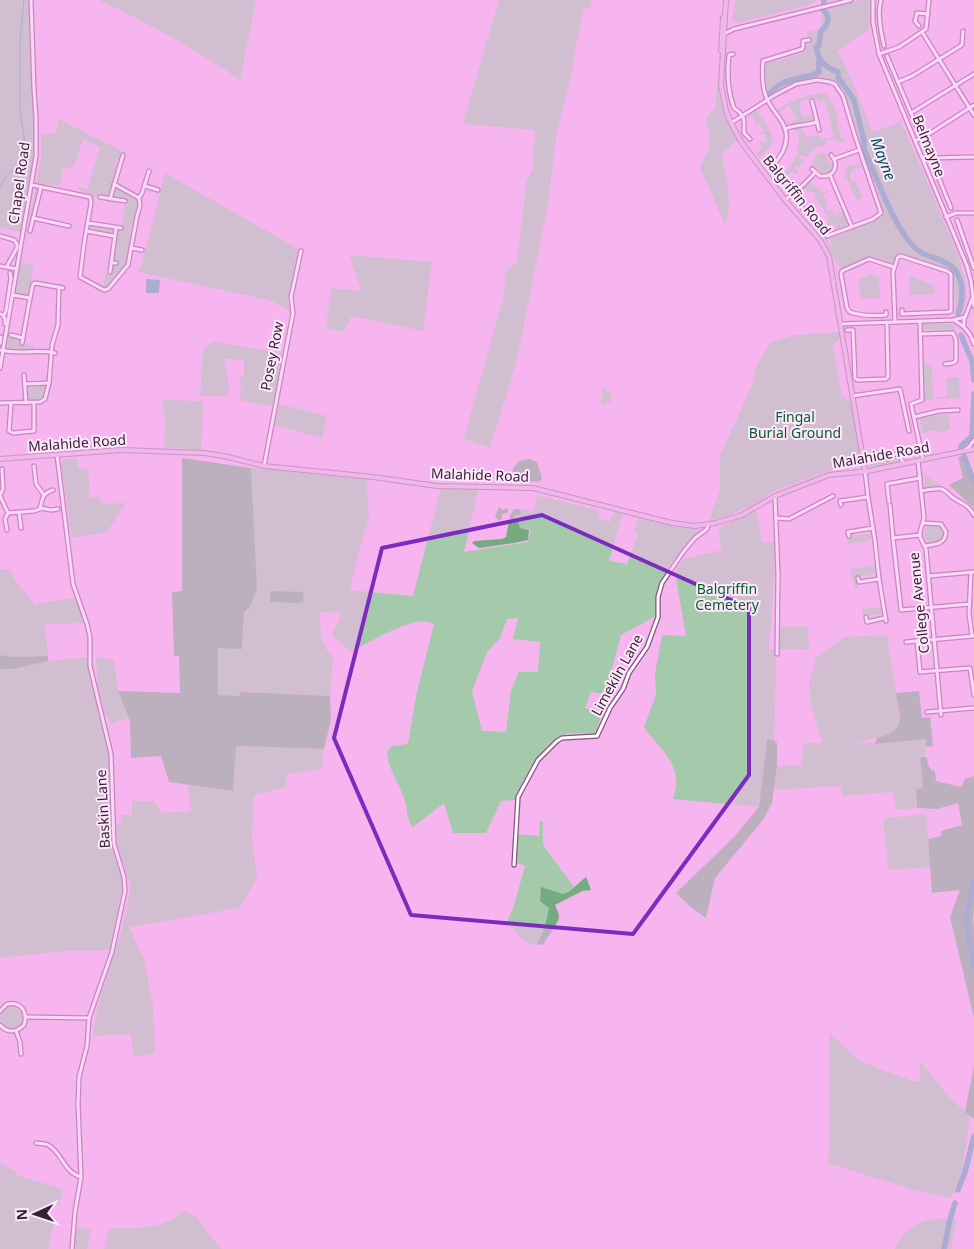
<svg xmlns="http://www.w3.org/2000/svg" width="974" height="1249" font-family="'Noto Sans',sans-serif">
	<rect width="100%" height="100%" fill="#f7b5f0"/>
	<g fill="#a4c9ab" fill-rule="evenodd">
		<path d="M0 0H29L30 61 35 139 34 157 21 232 0 228Z"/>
		<path d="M99 0H256L240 80C195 49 148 23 99 0Z"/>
		<path d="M499 0H592L591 8H584L576 44 572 72 557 131 547 208 517 359 490 448 464 439 504 294 506 270 517 262 526 183 533 168 535 130 463 124Z"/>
		<path d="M736 0H816V2L805 6 737 23 732 20Z"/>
		<path d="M860 0H869L870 28 837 51 844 62 873 132 900 122 906 132 958 255C964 271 974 309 956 316L953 275 950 271 905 255H899L893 264 871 257 841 269 836 257 838 264 836 265C829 238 809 220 792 199L795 196 796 198 794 200 825 237 828 238V241L833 250 830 239 880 218 884 214 880 198 867 165 844 90C841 87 838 84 835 82 817 69 785 87 769 96L766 88V64L803 53 805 45 809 44 807 32 819 29 822 25V10Z"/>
		<path d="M717 81C722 106 723 122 741 142H734L722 155C725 177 734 204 725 225L700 167C711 148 713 141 705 120L715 108Z"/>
		<path d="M824 93C837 102 838 124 841 139L845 138V141L838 142 837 140H826V145L816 147 806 157 801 154 799 158 804 160V163H801L799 168 795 166 794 168 798 171 796 174 792 171 785 179 788 182 783 187 777 180 789 168 797 155 794 153 798 154 799 131H794V128L803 129 806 138 817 135 823 139 834 137 825 100 818 101 817 98 804 100 799 103 802 117 812 114 813 122 787 125 786 123 789 122 791 123 797 119 789 106 779 113 777 110C794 100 803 95 824 93Z"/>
		<path d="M756 111C764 121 772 130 773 143L760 158 756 153 762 148 759 142H766L765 134H759L763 130 758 124 753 126 755 125V120L749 115Z"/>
		<path d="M58 119 122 151 119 160 115 159 114 161 118 164 108 196 99 195 93 198 88 193 76 189 78 187 87 190 100 147 83 140 74 166H70V169L62 168 60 186 36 183 41 157V134H55L58 127Z"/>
		<path d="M821 153 831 155 826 158 830 164 832 163C834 168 832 170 829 174H821L816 166 812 169C811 161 814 156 821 153Z"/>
		<path d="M859 164 862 167 851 171 850 177 852 182 855 181 862 197 857 200 847 180 844 177 847 165 853 166Z"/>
		<path d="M165 173 298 249 299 256 287 303 293 308 292 311 269 300 138 272 142 263Z"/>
		<path d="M810 181 811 184 820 188 819 191 825 192 827 190 829 191 819 197 820 199 821 196H823L828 203 824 205 828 211 832 210 835 216 841 213 842 215V212L844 211 847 221 846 225 829 233 826 231 821 224 825 226 828 232 837 228 834 223 829 226 827 219 829 218 819 203 813 198 817 193 808 192 806 189 801 190Z"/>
		<path d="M115 187 137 198 139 204 131 228 126 265 108 288 104 287 105 274H111L112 266 116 264 117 262 113 260 117 231 121 229 126 200 112 197Z"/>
		<path d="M36 188 40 190 36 206 31 217H29Z"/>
		<path d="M91 225 114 229V234L89 231Z"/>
		<path d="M349 255 432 262 423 331 352 316 343 332 326 328 331 288 362 291Z"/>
		<path d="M20 262 34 265 28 296 14 294Z"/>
		<path d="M871 274 879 277 880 298H861L858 279Z"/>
		<path d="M910 276 934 285V294L910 295Z"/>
		<path d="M923 324H952L956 325 953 332H950V329L924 330V333L922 331Z"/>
		<path d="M839 332 840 338 833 345 842 396 852 401 861 463 857 467 834 469 774 491 750 506 730 515 709 521 720 490V456L753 383 755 369 771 342 794 335Z"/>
		<path d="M9 335 10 337 20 339 21 344 34 345V350L19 352 6 351Z"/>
		<path d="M214 341 283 354 273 407 240 400 241 391 239 377H244V360L224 359 230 391 227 396H200L203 349Z"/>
		<path d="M923 363 932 365 933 399 923 401Z"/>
		<path d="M959 377 960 398 936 399V397H947L946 378Z"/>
		<path d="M45 385 47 386 42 401H27L26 387Z"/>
		<path d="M601 389H607V392H611V402H607L606 404H600L603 392 601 391Z"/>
		<path d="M162 400 203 401 201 450 164 447 165 423Z"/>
		<path d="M279 404 327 416 322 438 274 425Z"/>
		<path d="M949 414 950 428 937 434 936 430 923 433 919 417Z"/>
		<path d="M883 448 886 463V460L892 457 899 456 900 460 887 465 870 467 865 451Z"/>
		<path d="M77 458 78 467 88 469 90 498 100 497 101 504 126 503 107 532 72 538 61 463 64 459Z"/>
		<path d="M251 468 366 479 369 515 349 590 413 596 441 488 478 489 464 552 528 542 531 529 514 528 515 509H527L534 513 537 496C553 498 565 502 580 506 587 508 594 508 599 512L598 518 610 522 614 512 623 513 609 561 627 564 638 534 634 532 638 518 675 527 702 530C685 544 659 574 656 597 655 603 657 610 656 616L621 635 609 679 602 694 591 692 585 708 602 712 596 733 593 734C584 734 571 732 562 735 543 743 521 781 515 800L501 801 486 833H453L444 803 413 827C406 818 408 811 405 801 400 784 388 770 387 752L392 746 408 744 416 696 434 624C416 612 369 644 351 651L339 642 332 634 342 613 320 612C320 627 320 646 333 657L330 696 240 692V696L218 695V647L242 648 244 612 250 607 257 588ZM518 618 513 639 540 642 538 672H519L511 690 506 732 482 731 472 691 487 652 500 638 507 619Z"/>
		<path d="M924 473 942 486 941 488 927 489 925 487Z"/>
		<path d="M756 510 762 542H774V579L769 649 775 650 776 671 774 740H767L759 807 673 799C685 765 661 752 644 727L656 695 655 674 662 635 686 636 675 572 683 559 721 550 719 528Z"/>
		<circle cx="934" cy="534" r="10"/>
		<path d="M846 528 848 537 852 533 853 536 871 533 872 540 849 544 848 547Z"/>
		<path d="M875 565 876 574 857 577 858 588H855L850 569Z"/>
		<path d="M0 569H10L16 582 35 604 77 597 85 623 45 624 48 656 13 657 0 655Z"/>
		<path d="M881 607 882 614 869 616 870 620 867 616 863 617 862 609Z"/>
		<path d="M808 626 809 650 779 649V627Z"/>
		<path d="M887 635C889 652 902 713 898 726 897 730 894 732 890 734L853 744 926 739V751L924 757 920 759 923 788 916 789 917 808 896 810 892 792 842 796 841 786 774 790 777 766H801L804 743H822L811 705 809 684 816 658 844 637Z"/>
		<path d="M88 657 111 756V844L123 883 110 950 65 951 0 958V791L5 773 0 788V669H12L48 661Z"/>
		<path d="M96 657 114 660 118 691 128 718 110 724 108 716 106 717 98 687Z"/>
		<path d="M236 746 324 749 322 769 286 775V787L254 795 252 840 257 879 239 908 129 927 144 960 153 1005 155 1053 133 1057 131 1034 93 1036 97 1009 122 928 130 892V883L117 844 116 824 121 823V815H132V801H153L162 813 191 811 188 785 233 791Z"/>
		<path d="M926 814 930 867 891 870 888 867 883 820 886 818Z"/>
		<path d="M543 821V845L574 887 586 877 591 890 582 891 555 905C561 919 560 919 551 930 548 935 546 940 543 945L531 944 522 940 507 922 514 905 525 866 515 862 516 834 539 836 540 822Z"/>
		<circle cx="12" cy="1018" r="12"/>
		<path d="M829 1032 859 1061 910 1080 920 1082V1061L950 1098 970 1116 962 1171 951 1198 914 1190 827 1163 829 1150Z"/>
		<path d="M0 1163 16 1171 17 1175 62 1189 60 1204 50 1202 46 1216 55 1218 48 1249H0Z"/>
		<path d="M184 1211 195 1216 221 1249H104L109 1228C136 1229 163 1229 184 1211Z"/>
		<path d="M956 1219 951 1249H895C899 1235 913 1224 928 1220 936 1218 947 1220 956 1219Z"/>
		<path d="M77 1227 91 1230 87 1249H74Z"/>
	</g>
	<g fill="#76aa81">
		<path d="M965 456 974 476V508L949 485 963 478 958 457Z"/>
		<path d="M182 458 251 468 257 588 250 607 244 612 242 649 218 648V695L240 696V692L330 696 331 720 324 749 236 746 233 791 169 782 161 756 131 758 130 722 118 691 180 693 179 656H174L172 592 182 591Z"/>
		<path d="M522 460 530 459 537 462 542 478 540 481C532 483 525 480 516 482 508 475 514 464 522 460Z"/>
		<path d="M499 507 503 510 507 508 508 510 507 513 502 514V519L499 521 495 516Z"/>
		<path d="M514 509H519L521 515H515L514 518 518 522 520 528 529 530 528 540 514 543 479 548 472 543 474 541 502 539 506 537 510 516Z"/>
		<path d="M270 591 303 592 304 601 299 603 270 602Z"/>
		<path d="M0 655 13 657 48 656V661L12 669H0Z"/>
		<path d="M919 691 922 718 930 717 933 746 926 747V739L875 744 877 738C907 730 900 719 896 693Z"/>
		<path d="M767 740H774L777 743V766L772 803 763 820 715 878 706 918 692 908 676 893 734 837 759 807Z"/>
		<path d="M924 757H927C927 763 929 770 935 771L936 781 961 787 965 779 974 776V909L973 917 974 930V1018L950 917 960 890 932 893 928 839 941 836V831L962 825 958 803 937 809 917 808 916 789 923 788 920 758Z"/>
		<path d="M586 877 591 890 582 891 555 905C556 908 559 913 559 916 560 921 546 939 543 945L537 944C543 932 547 921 549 908L540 901 541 887 563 894 569 892Z"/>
		<path d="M974 1065V1119L965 1112Z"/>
	</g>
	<path fill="#50a0ae" d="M146 279 160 280 159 293H146Z"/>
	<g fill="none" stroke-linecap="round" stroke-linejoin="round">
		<path stroke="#50a0ae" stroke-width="1" d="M0 187 7 176 25 160 24 135 20 113V42L24 0"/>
		<g stroke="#50a0ae" stroke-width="5.5">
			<path d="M824 0 823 10C831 16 828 26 821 31L819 45 816 47C819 61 824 67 838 72V77L854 100 864 141V149C876 176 893 224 912 245 925 260 948 257 957 273 964 285 963 301 958 314"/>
			<path d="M769 95C776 84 791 79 804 77 809 75 814 76 819 72V59"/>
			<path d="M961 335 972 361 974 380"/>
			<path d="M961 448V446L972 436 974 394"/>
			<path d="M964 456 974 482"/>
			<path d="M974 882 966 918 974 967"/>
			<path d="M958 1190 965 1172 974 1136"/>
			<path d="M944 1249 950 1219 955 1203"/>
		</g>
		<defs>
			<g id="minor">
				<path d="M873 0V22L879 54 967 266 971 281 974 306"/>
				<path d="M881 0C877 13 881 32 884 46"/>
				<path d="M919 26 915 21 917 13 928 14"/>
				<path d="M922 32 974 115"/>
				<path d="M724 34 734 29 851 0"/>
				<path d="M733 54 729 55C727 72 728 92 734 108 746 116 744 120 744 133L750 139"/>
				<path d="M879 54 899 47 926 29 929 0"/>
				<path d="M887 56 911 113"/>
				<path d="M898 82 912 76 962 45 963 31"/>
				<path d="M812 101 819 130"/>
				<path d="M731 123 775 95 796 84 817 80 830 82 835 84 843 96 855 136 881 213 873 219 827 236 796 201 800 198"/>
				<path d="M785 129C796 124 806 126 817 122"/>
				<path d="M919 132 911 113 974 74"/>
				<path d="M915 141 929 134 974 105"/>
				<path d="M925 144 951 208"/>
				<path d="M930 158 974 157"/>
				<path d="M834 159 859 150"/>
				<path d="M771 167C783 155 792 139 782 122 777 114 771 108 767 99 762 88 762 73 763 61L802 49 803 47V41L809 40"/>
				<path d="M812 169 820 176C834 178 840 165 831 155"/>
				<path d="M830 175 852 227"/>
				<path d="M114 184 139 198"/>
				<path d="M32 185 90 197 91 203 84 244 80 277 104 290 108 289 128 265 137 216 140 206 139 198"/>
				<path d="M145 186 158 190"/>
				<path d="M100 197 125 201"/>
				<path d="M139 198 142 193 149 171"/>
				<path d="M110 199 123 155"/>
				<path d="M785 200 799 189 815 173"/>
				<path d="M946 217 956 213H974"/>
				<path d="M33 218 69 226"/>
				<path d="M957 220 974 268"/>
				<path d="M88 223 121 228"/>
				<path d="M30 231 41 187"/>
				<path d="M86 231 114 236"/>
				<path d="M0 236 14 240 17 244V248L7 266"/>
				<path d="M131 248 142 250"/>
				<path d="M111 263H116"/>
				<path d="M0 266 17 269"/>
				<path d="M110 272 116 228"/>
				<path d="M13 295 30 298 33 284 35 283 63 288"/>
				<path d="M886 312V315C874 316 861 316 850 312L847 308 841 274 842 271 869 259 894 267"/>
				<path d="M0 314 4 315 6 311 11 278 10 273"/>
				<path d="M3 315 5 319V324"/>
				<path d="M920 321 922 400 911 404 923 460"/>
				<path d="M955 321C965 326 971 333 974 344"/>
				<path d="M895 322 893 272 898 257 901 256 947 271 951 274V311L948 312 902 314V310"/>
				<path d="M841 324 953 320 965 317"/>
				<path d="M964 326V320L972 299"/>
				<path d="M847 330H853L855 378 857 380 886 379 888 377 887 323"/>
				<path d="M920 334 953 333 956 340V361L953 363 945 364"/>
				<path d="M11 335 23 338"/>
				<path d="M0 343 1 337"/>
				<path d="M22 343 30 298"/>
				<path d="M0 350C19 355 37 349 55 353"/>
				<path d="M0 368 36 156V118L34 89 31 0"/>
				<path d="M24 375 26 403"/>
				<path d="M25 384 49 383"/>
				<path d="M852 396 900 389 909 431"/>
				<path d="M0 403 40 402 45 399 49 383 52 345 58 325 59 287"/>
				<path d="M11 404 9 431 13 433 34 431V403"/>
				<path d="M914 417 939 411 958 410"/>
				<path d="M965 450 969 447 974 440"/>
				<path d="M57 455 73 584 87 624 90 637V666L111 754 114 844 124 877 125 891 112 952 89 1018 87 1046 79 1077 78 1104 81 1177 75 1212 72 1249"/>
				<path d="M888 459 887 455 899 454 901 457 903 464"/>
				<path d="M918 461 924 518 920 532V537L926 549 941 715"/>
				<path d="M34 466 36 484 44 495"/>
				<path d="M264 466 293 313 291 297 301 251"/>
				<path d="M865 471 868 497 875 541 879 579 886 621"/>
				<path d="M921 491C927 490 936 488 942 489 947 491 948 494 952 497 961 504 967 503 974 515"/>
				<path d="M0 495 3 489 2 469"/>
				<path d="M0 496 8 513 34 511 40 509C42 500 42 493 53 490"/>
				<path d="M775 496 778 575 777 654"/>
				<path d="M889 502 887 484 920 478"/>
				<path d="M841 505 840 501 868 497"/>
				<path d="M890 505 893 538 920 535"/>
				<path d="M40 508 51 510 58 509"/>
				<path d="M19 512 21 528"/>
				<path d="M776 518 789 519 833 496"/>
				<path d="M923 523 941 524 946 532C945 545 935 544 925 546"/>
				<path d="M7 530 5 519 8 513"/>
				<path d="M849 536 848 532 873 528"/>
				<path d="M893 538 901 610 970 604"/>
				<path d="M971 572 969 614 972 635"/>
				<path d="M929 576 974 572"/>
				<path d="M858 578 859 582 879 579"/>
				<path d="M866 617 867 622 884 618"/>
				<path d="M917 640 920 672 970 668 974 695"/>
				<path d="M906 642 974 636"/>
				<path d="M927 712 974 708"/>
				<path d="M514 865 518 797 538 760 557 741 562 738 597 736 610 708 623 689 629 673 647 647 658 617V597L662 583 684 551 695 538 707 529 708 525"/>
				<path d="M0 1011 7 1004C22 1001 28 1013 24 1025 16 1033 7 1033 0 1025"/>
				<path d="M26 1017 89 1018"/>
				<path d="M16 1031 20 1042 21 1054"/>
				<path d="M36 1143C40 1144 44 1143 48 1145 62 1152 63 1172 81 1177"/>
			</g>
			<g id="major">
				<path d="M726 0 721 85 726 110 731 123 742 143 785 200 820 240 829 256 865 471"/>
				<path d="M721 51 723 18"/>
				<path d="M0 459 121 450 204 453 224 456 264 466 373 477 437 486 533 488 672 523 695 526 716 523 742 515 775 496 829 475 868 471 974 449"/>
			</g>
		</defs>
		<use href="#minor" stroke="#8b5086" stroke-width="5.5"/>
		<use href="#major" stroke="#9b6896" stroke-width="6"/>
		<use href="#minor" stroke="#fff" stroke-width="3"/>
		<use href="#major" stroke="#e3bcdf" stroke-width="4"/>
	</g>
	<path d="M0 0H974V1249H0ZM542 515 749 608V775L633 934 411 915 334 738 382 548Z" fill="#f7b5f0" fill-opacity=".55" fill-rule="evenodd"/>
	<path fill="none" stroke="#7b2cbf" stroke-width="4" stroke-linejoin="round" d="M542 515 749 608V775L633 934 411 915 334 738 382 548Z"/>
	<g text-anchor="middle" stroke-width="4" stroke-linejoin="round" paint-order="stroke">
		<g font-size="14" fill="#381f36" stroke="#fce8fa">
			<text transform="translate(929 146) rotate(68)" y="5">Belmayne</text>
			<text transform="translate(19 183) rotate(-82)" y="5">Chapel Road</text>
			<text transform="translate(797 195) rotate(51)" y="5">Balgriffin Road</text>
			<text transform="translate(272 356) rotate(-79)" y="5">Posey Row</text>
			<text transform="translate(77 443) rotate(-4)" y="5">Malahide Road</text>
			<text transform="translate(881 455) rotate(-10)" y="5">Malahide Road</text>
			<text transform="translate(480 475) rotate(2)" y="5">Malahide Road</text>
			<text transform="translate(919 603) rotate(-96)" y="5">College Avenue</text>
			<text transform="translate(617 675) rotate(-61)" y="5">Limekiln Lane</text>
			<text transform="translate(103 809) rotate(-93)" y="5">Baskin Lane</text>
		</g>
		<g font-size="14" fill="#085d2a" stroke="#fce8fa">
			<text x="795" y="422">Fingal<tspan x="795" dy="16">Burial Ground</tspan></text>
			<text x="727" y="594">Balgriffin<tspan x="727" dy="16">Cemetery</tspan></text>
		</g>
		<g font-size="15" font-style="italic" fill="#004c56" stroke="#fce8fa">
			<text transform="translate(883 159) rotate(69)" y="5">Mayne</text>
		</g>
	</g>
	<g transform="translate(35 1214) rotate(267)" stroke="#fce8fa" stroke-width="4" paint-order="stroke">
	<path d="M0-4L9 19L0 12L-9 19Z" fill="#381f36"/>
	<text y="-8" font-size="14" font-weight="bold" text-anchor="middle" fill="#381f36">N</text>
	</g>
</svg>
